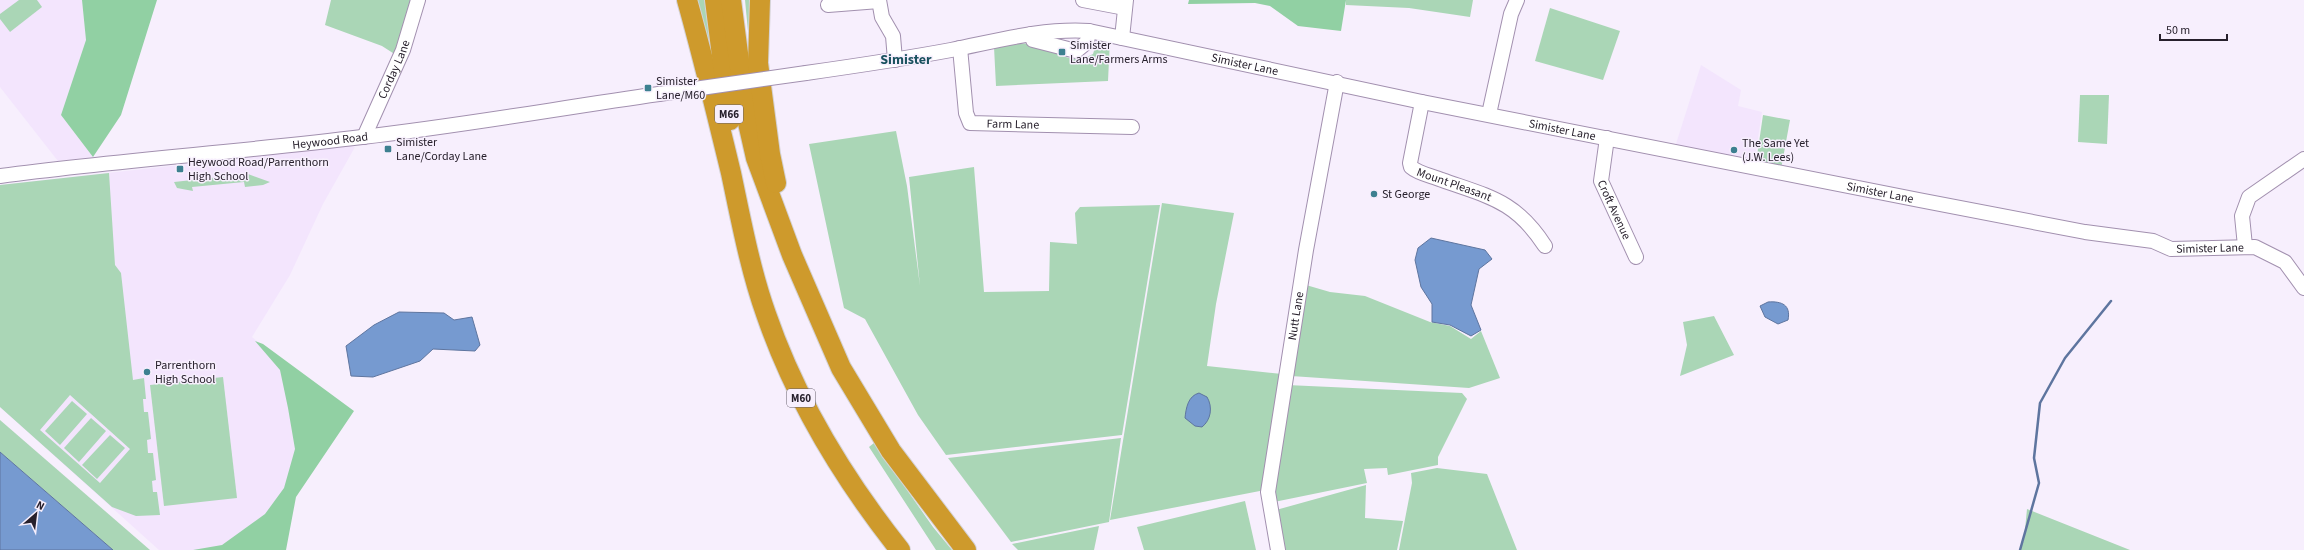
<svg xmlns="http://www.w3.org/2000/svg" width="2304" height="550" font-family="'Source Sans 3',sans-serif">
	<rect width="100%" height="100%" fill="#f7effd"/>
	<g fill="#f3e5fd">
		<path d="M0 0H82L86 40 61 115 93 157 58 161 0 87Z"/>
		<path d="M1701 65 1741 90 1738 106 1762 112 1754 164 1675 147Z"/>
		<path d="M350 146 355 147 323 204 290 275 252 337 348 416 297 488 279 550H159L0 407V185Z"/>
	</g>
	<g fill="#aad6b6" fill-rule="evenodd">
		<path d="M19 0H37L42 7 10 32 0 19V14Z"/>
		<path d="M331 0H413L396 55 382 46 325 25Z"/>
		<path d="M697 0H707L714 63Z"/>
		<path d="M745 0H753L752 73Z"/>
		<path d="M1346 0H1473L1470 17 1409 8 1346 5Z"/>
		<path d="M1550 8 1620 31 1603 80 1535 61Z"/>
		<path d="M1098 38 1110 40 1108 81 996 86 994 47C1007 47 1018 42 1031 44 1055 49 1068 67 1093 54Z"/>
		<path d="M2080 95H2109L2107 144 2078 142Z"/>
		<path d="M1763 115 1790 120 1781 169 1756 163Z"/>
		<path d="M896 131 907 186 920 286 909 177 974 167 984 292 1049 291 1050 242 1077 244 1075 213 1080 207 1160 205 1122 435 946 455 918 415 865 319 844 308 809 144Z"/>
		<path d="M109 173 115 265 121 273 133 380 144 378 146 399H143L144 412H148L151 439 147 440 148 453H153L156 480 152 481 153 492H157L160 515 136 516 112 507 0 407V185ZM70 395 130 449 100 483 40 430Z"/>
		<path d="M248 174 270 182 263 185 245 187 244 182 192 187 193 191 177 188 174 182Z"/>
		<path d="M1162 203 1234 213 1216 304 1207 366 1282 374 1265 490 1110 520Z"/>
		<path d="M1306 285 1330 292 1365 296 1430 322 1450 326 1471 339 1481 331 1500 378 1469 388 1291 376Z"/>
		<path d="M1714 316 1734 355 1680 376 1687 345 1683 322Z"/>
		<path d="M223 377 237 498 164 506 150 385Z"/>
		<path d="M1287 385 1462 393 1467 399 1438 457V465L1388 475 1387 468 1364 469 1367 483 1274 502 1273 483Z"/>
		<path d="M72 401 87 414 60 445 45 431Z"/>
		<path d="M91 418 106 431 79 462 64 448Z"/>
		<path d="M0 420 150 550H113L0 452Z"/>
		<path d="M110 435 125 448 97 479 82 465Z"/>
		<path d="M1121 438 1109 522 1011 542 948 458Z"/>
		<path d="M874 443 933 527 952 550H936L869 447Z"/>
		<path d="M1437 468 1487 474 1517 550H1399L1412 483 1411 473Z"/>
		<path d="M1366 485 1365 518 1403 521 1397 550H1283L1276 510Z"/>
		<path d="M1245 501 1256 550H1144L1137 527Z"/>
		<path d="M2027 509 2130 550H2019L2024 540Z"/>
		<path d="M1099 526 1094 550H1018L1012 544Z"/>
	</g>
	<g fill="#91d0a3">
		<path d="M82 0H157L121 115 93 157 61 115 86 40Z"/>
		<path d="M1189 0H1346L1341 31 1298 26 1270 6 1255 3 1188 4Z"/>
		<path d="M255 341 263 344 354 411 296 497 286 550H193L222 545 265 514 284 488 295 449 288 408 280 370Z"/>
	</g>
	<g fill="#769ad0" stroke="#5e759f">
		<path d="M1431 238 1485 250 1492 259 1479 269 1471 305 1481 330 1471 336 1450 325 1432 322V304L1421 287 1415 260 1418 248Z"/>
		<path d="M1768 302C1782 301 1791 305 1788 320L1778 324 1765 317 1760 306Z"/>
		<path d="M399 312 444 313 454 320 472 317 480 345 475 351 433 349 420 361 373 377 351 376 346 346 374 325Z"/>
		<path d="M1199 393 1207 397C1213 407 1211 420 1202 427L1195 426 1185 418C1186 408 1188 396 1199 393Z"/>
		<path d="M0 452 113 550H0Z"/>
	</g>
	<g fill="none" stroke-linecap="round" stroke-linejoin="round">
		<path stroke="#5e759f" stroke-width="2.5" d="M2020 550 2039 483 2034 458 2040 403 2065 358 2111 301"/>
		<defs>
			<g id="minor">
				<path d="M879 0 882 17 893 36 895 60"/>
				<path d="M1083 0 1125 8"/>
				<path d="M828 5 879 1"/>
				<path d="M1031 34 1033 40 1076 51 1087 42 1089 31"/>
				<path d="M1122 38 1126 0"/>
				<path id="s1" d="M960 48 966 113 970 123 1132 127"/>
				<path id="s2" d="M806 73C855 66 903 59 951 50 997 41 1042 28 1089 31L1422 102 1919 200 2085 232 2153 241 2171 249 2255 247 2285 262 2304 288"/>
				<path id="s3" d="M1422 102 1410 163 1411 167C1419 174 1433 176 1442 180 1490 197 1516 201 1545 246"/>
				<path d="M1489 114 1511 14 1517 0"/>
				<path id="s4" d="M364 137 403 50 418 0"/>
				<path id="s5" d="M1607 138 1601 181 1636 257"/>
				<path id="s6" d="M0 176C120 160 241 152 362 137 461 126 560 108 659 94"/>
				<path d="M2245 246 2242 216 2249 197 2304 159"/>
				<path id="s7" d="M1278 550 1268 492 1306 250 1337 82"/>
			</g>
			<g id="highway">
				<path d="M687 0C703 57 717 115 731 173 741 220 750 269 766 314 796 401 843 478 900 550"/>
				<path d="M715 0 730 120"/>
				<path d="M731 0 746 114 756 158 792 255 841 368 891 451 966 550"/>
				<path d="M760 0 758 63 770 154 776 183"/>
			</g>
		</defs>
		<use href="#minor" stroke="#a290af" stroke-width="16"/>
		<use href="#highway" stroke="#d4d2d5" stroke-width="22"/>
		<use href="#minor" stroke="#fff" stroke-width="14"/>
		<use href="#highway" stroke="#ce9a2c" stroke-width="20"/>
		<defs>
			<path id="minor-bridge" d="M659 94 806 73"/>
		</defs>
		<use href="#minor-bridge" stroke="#a290af" stroke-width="16" stroke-linecap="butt"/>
		<use href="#minor-bridge" stroke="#fff" stroke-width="14"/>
	</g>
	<g fill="#3d8090" stroke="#f7effd" stroke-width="1.5">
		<rect x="1058" y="48" width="8" height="8" rx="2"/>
		<rect x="644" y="84" width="8" height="8" rx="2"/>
		<rect x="384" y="145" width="8" height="8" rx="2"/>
		<circle cx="1734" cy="150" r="4"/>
		<rect x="176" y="165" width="8" height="8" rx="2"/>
		<circle cx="1374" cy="194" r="4"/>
		<circle cx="147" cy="372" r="4"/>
	</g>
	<g text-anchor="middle" stroke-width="3" stroke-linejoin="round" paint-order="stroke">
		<g fill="#f7effd" stroke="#655e6b" stroke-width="1">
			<rect x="715" y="105" width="28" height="18" rx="3"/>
			<rect x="787" y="389" width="28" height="18" rx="3"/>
		</g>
		<g font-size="11" font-weight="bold" fill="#27202c">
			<text x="729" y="118">M66</text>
			<text x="801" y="402">M60</text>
		</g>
		<g font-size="12" fill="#27202c" stroke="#f7effd" text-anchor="start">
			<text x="1070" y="49">Simister<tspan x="1070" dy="14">Lane/Farmers Arms</tspan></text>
			<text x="656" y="85">Simister<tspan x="656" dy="14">Lane/M60</tspan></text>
			<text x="396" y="146">Simister<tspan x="396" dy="14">Lane/Corday Lane</tspan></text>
			<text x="1742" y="147">The Same Yet<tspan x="1742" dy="14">(J.W. Lees)</tspan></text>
			<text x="188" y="166">Heywood Road/Parrenthorn<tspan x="188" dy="14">High School</tspan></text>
			<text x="1382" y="198">St George</text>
			<text x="155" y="369">Parrenthorn<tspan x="155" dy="14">High School</tspan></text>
		</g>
		<g font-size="12" fill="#27202c" stroke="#f7effd">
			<text dy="4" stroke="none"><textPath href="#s2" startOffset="446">Simister Lane</textPath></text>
			<text dy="4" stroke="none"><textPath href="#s4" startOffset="74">Corday Lane</textPath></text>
			<text dy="4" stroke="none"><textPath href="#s1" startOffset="119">Farm Lane</textPath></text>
			<text dy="4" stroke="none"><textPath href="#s2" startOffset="770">Simister Lane</textPath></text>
			<text dy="4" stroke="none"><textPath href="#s6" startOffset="332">Heywood Road</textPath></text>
			<text dy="4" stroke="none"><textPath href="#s3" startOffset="113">Mount Pleasant</textPath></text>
			<text dy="4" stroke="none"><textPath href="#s2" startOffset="1094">Simister Lane</textPath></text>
			<text dy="4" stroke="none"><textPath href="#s5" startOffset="75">Croft Avenue</textPath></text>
			<text dy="4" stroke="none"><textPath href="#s2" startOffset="1430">Simister Lane</textPath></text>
			<text dy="4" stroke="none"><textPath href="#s7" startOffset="237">Nutt Lane</textPath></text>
		</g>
		<g font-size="14" font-weight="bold" fill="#1b525f" stroke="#f7effd">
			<text x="906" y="64">Simister</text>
		</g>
	</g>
	<g transform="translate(36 514) rotate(28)" stroke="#f7effd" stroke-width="3" paint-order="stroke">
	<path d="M0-3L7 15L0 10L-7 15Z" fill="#27202c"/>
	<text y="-6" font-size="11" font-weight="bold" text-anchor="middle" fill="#27202c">N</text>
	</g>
	<path d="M2160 34v6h67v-6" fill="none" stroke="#27202c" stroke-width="2"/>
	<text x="2166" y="34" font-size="12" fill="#27202c" stroke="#f7effd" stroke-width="3" paint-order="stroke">50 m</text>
</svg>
